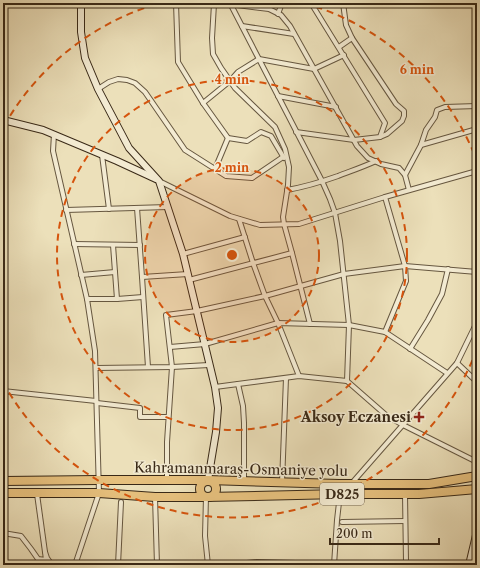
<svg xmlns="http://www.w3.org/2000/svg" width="480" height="568" font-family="'Libre Caslon Text',serif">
	<rect width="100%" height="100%" fill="#ece0ba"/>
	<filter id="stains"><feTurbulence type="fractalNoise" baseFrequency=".005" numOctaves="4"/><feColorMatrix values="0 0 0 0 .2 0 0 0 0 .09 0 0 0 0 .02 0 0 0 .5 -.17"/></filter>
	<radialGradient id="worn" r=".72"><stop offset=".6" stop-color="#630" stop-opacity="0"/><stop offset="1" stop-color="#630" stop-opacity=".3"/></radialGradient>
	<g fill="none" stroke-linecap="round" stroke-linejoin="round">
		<defs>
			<g id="street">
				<path d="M151 3 153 5 176 4 237 5 269 9 281 15 290 26 357 146 368 158 381 164 399 168 405 175 409 190"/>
				<path d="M176 3 178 62 203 103 228 138 247 141 261 132 271 136 284 158"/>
				<path d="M343 3 346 25 352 38 396 104 404 111V116L402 121 387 134 380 137"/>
				<path d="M214 4 212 38 213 54 221 68 235 88 275 127 285 149 289 167 288 185 283 217 284 224 292 253 310 324"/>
				<path d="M231 5 322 181 330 199 335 213 340 241 349 325 347 381"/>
				<path d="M278 14 282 3"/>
				<path d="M242 26 294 34"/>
				<path d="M339 47 352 38"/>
				<path d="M98 89 109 82 118 79 127 80 135 83 145 92 185 150 226 176 252 178 283 157"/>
				<path d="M278 96 336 107"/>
				<path d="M203 103 230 81 238 72 259 59 314 69 344 55"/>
				<path d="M296 132 354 140 380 137 385 123 311 3"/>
				<path d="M54 134 53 151 87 299 95 351 99 493 75 565"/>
				<path d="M421 145 426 130 435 117 437 110 445 107 477 106"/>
				<path d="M102 155 109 209"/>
				<path d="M215 169 228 138"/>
				<path d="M405 175 421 145 477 129"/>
				<path d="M159 181 230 216 260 225 299 224 385 197 477 171"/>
				<path d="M287 190C304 187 321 182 338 176 351 171 363 167 376 161"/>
				<path d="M385 197 405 266 406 281 385 332"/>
				<path d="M137 208 142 277 148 367"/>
				<path d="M66 210 168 207"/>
				<path d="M239 219 253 263 265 296 278 323 299 376"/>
				<path d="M74 244 140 245"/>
				<path d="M113 245 117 299"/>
				<path d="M183 254 245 237"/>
				<path d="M81 275 115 272"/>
				<path d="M142 277 188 274"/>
				<path d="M189 280 292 253"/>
				<path d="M87 299H117L143 297"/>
				<path d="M170 347 205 344 278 323 349 325 385 332 447 373"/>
				<path d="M410 349 428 320 442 294 448 269"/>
				<path d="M457 363 477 382"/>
				<path d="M96 368 172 367 209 365"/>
				<path d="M238 384 243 406 244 423V481"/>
				<path d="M215 387 299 376 347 381 387 416 403 425 473 460H477"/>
				<path d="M3 391 96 401"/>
				<path d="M97 403 140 408V417H168"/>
				<path d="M167 480V442L172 367 166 315 197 311 265 296 344 274 405 266 477 272"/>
				<path d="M282 483 286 378"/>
				<path d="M352 483 457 363 477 322"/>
				<path d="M37 494 45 552"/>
				<path d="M405 494 406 561"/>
				<path d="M155 497 157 565"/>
				<path d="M206 497 205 536 208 565"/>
				<path d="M342 522 405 521"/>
				<path d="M3 533 21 536 31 549 38 559 46 560 45 552 47 558 52 565"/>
				<path d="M118 565 121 502"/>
				<path d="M228 565 257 562 334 564"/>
				<path d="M334 565 337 520 340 494"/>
			</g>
			<g id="secondary">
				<path d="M81 3V32L85 58 98 89 129 148 159 181 183 254 215 387 218 408 216 432 208 480"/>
				<path d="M3 120 43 130 117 161 156 179"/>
				<path d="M469 565 477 531"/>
			</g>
			<g id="highway">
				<path d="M3 481 98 480H208L339 484H429L477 476"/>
				<circle cx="208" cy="489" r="8"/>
				<path d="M3 493H99L155 497H206L340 494H419L477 489"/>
			</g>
		</defs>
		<use href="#street" stroke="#665740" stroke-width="6"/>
		<use href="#secondary" stroke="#392917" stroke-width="8"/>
		<use href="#highway" stroke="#392917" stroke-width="10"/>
		<use href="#street" stroke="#f3ebd2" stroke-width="4"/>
		<use href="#secondary" stroke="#f3ebd2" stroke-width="6"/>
		<use href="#highway" stroke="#e6c07d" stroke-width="8"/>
	</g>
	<circle cx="232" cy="255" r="87" fill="#d6540d" fill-opacity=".12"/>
	<g fill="none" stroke="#d6540d" stroke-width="2" stroke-dasharray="7 5">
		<circle cx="232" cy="255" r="87"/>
		<circle cx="232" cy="255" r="175"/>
		<path d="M477 349A262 262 0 0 1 4 384M4 126A262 262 0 0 1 160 3M304 3A262 262 0 0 1 477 161"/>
	</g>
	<path fill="#8f2418" stroke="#f3ebd2" stroke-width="1.5" d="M417 411h4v4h4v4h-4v4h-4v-4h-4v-4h4z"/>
	<g text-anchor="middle" stroke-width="3" stroke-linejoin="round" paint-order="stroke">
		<rect fill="#f3ebd2" stroke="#71634f" stroke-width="1" x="320" y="483" width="44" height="22" rx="3"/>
		<g font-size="13" font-weight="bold" fill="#392917">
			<text x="342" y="499">D825</text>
		</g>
		<g font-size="14" font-weight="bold" fill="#392917" stroke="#f3ebd2" text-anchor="end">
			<text x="411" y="422">Aksoy Eczanesi</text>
		</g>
		<g font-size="14" fill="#392917" stroke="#f3ebd2">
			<text transform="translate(241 469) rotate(1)" y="5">Kahramanmaraş-Osmaniye yolu</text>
		</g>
	</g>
	<circle cx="232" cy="255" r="6" fill="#d6540d" stroke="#f3ebd2" stroke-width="2"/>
	<g font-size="12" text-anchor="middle" font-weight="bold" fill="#d6540d" stroke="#f3ebd2" stroke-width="3" stroke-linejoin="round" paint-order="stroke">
		<text x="417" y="74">6 min</text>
		<text x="232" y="84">4 min</text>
		<text x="232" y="172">2 min</text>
	</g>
	<rect width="480" height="568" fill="none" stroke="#ece0ba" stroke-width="16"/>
	<rect x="4" y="4" width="472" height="560" fill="none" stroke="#392917" stroke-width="2"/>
	<rect x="8" y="8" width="464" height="552" fill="none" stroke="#392917"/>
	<path d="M330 538v6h109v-6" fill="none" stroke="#392917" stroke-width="2"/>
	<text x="336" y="538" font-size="12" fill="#392917" stroke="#f3ebd2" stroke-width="3" paint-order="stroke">200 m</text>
	<rect width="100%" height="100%" filter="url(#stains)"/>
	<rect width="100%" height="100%" fill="url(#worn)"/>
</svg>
